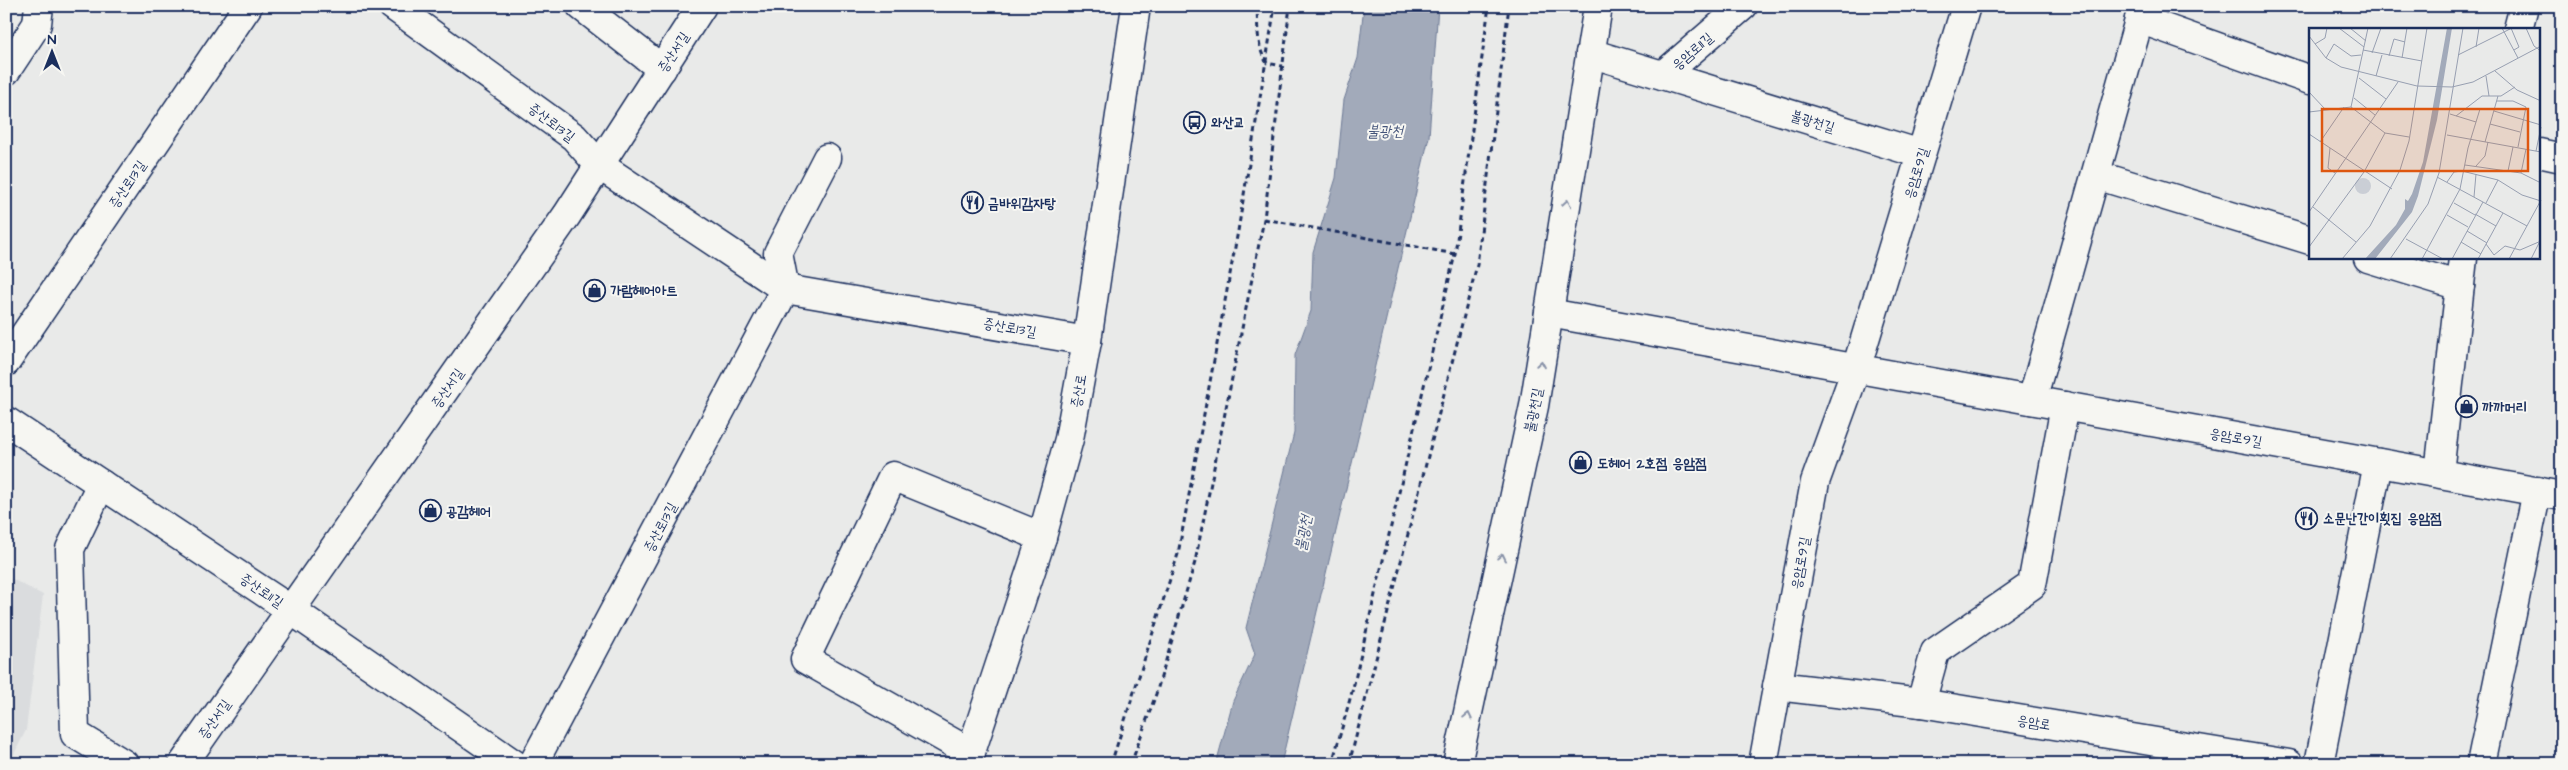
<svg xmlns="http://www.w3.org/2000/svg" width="2568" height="770" font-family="'Architects Daughter','Poor Story',sans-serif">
	<rect width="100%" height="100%" fill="#e9eae9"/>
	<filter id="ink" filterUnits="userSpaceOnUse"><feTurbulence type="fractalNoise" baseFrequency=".02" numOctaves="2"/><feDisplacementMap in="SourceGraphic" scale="10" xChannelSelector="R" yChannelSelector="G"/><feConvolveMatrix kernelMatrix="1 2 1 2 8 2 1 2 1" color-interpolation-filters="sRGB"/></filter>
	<g filter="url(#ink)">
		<path fill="#dadcde" d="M6 576 43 595 26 730 9 764H6Z"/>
		<path fill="#a2aaba" stroke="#6c7995" d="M1364 6H1438L1429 137 1281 764H1216L1233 701 1255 654 1246 628 1294 433 1295 355 1311 311 1313 252 1336 178 1344 100 1358 58Z"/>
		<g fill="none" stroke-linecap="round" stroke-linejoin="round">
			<defs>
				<g id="minor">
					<path d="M393 6 574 137 599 165 785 289 1087 341"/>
					<path d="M581 6 662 69"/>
					<path d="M2139 19 2310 80"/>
					<path d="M2518 29 2524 6"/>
					<path d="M1590 53 1921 154"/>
					<path d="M6 71 37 24 39 6"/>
					<path d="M1663 75 1743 6"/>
					<path d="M2539 153 2562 158"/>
					<path d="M2096 175 2310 240"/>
					<path d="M2368 258 2460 286"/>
					<path d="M1549 313 2562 496"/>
					<path d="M6 362 248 6"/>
					<path d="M2032 400 2143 6"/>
					<path d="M6 421 291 610 514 764"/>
					<path d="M2439 473 2463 258"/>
					<path d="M101 484 70 549 75 734 124 764"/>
					<path d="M1777 686 1921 703 2289 764"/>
					<path d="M1921 703 1935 652 2032 585 2065 406"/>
					<path d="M971 753 805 659 893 476 1042 537"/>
					<path d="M183 764 567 215 702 6"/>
					<path d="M533 764 785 289 778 253 827 158"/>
					<path d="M1457 764 1534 406 1598 6"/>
					<path d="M1763 764 1815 482 1856 369 1966 6"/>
					<path d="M2319 764 2378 463"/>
					<path d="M2481 764 2537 491"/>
				</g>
				<path id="major" d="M967 764 1042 537 1069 439 1087 341 1136 6"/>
			</defs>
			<use href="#minor" stroke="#1b2f5e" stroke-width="31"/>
			<use href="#major" stroke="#1b2f5e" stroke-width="31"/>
			<g stroke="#1b2f5e" stroke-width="3" stroke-dasharray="5 4" stroke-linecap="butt">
				<path d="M1257 6C1258 25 1256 47 1267 63L1282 66"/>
				<path d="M1264 219 1455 254"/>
				<path d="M1111 764 1178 554 1238 231 1275 6"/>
				<path d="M1131 764 1156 694 1195 562 1264 219 1290 6"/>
				<path d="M1332 764 1353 688 1455 254 1489 6"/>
				<path d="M1349 764 1477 265 1509 6"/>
			</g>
			<use href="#minor" stroke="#f6f6f2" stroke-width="28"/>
			<use href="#major" stroke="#f6f6f2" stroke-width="28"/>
		</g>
		<defs><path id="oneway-chevron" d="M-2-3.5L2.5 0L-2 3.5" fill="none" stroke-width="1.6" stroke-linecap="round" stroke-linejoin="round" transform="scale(1.25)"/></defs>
		<g stroke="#8892a8">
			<use href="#oneway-chevron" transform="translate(1567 203) rotate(-81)"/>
			<use href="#oneway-chevron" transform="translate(1541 364) rotate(-81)"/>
			<use href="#oneway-chevron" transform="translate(1502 557) rotate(-78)"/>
			<use href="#oneway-chevron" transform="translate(1468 716) rotate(-78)"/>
		</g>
	</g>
	<defs>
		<symbol id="bus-ring" viewBox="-11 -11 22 22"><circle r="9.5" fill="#f6f6f2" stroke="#1b2f5e" stroke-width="1.5"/><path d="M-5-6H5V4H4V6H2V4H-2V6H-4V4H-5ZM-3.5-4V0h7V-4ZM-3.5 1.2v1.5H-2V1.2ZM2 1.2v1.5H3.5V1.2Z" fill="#1b2f5e"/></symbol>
		<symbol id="restaurant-ring" viewBox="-11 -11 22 22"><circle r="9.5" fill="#f6f6f2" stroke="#1b2f5e" stroke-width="1.5"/><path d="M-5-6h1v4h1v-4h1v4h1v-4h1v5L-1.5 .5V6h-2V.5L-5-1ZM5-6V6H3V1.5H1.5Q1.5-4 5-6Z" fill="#1b2f5e"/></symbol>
		<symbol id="shop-ring" viewBox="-11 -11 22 22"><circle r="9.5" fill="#f6f6f2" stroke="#1b2f5e" stroke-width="1.5"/><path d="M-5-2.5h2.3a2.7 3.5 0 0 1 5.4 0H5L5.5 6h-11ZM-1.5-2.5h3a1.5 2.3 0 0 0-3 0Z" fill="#1b2f5e"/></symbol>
	</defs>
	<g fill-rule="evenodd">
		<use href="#bus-ring" x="1182" y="110" width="25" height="25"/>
		<use href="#restaurant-ring" x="960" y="190" width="25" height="25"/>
		<use href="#shop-ring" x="582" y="278" width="25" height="25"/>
		<use href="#shop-ring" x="2454" y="394" width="25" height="25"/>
		<use href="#shop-ring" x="1568" y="450" width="25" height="25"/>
		<use href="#shop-ring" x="418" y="498" width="25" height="25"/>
		<use href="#restaurant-ring" x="2294" y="506" width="25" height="25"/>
	</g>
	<g text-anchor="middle" stroke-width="4" stroke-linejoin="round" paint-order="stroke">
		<g font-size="14" fill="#1b2f5e" stroke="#f6f6f2">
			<text transform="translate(1692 51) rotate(-41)" y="5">응암로11길</text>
			<text transform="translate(673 52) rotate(-57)" y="5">증산서길</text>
			<text transform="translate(1813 121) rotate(17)" y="5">불광천길</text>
			<text transform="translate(552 122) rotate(37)" y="5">증산로13길</text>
			<text transform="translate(1916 173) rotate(-73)" y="5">응암로9길</text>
			<text transform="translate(127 184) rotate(-56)" y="5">증산로13길</text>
			<text transform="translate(1010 327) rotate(10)" y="5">증산로13길</text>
			<text transform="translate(447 388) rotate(-55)" y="5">증산서길</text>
			<text transform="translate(1078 391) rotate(-80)" y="5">증산로</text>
			<text transform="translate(1533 410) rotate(-79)" y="5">불광천길</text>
			<text transform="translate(2236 437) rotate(10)" y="5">응암로9길</text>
			<text transform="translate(660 527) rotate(-62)" y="5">증산로13길</text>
			<text transform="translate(1800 563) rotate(-80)" y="5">응암로9길</text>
			<text transform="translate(262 590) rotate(34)" y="5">증산로11길</text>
			<text transform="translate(214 719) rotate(-55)" y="5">증산서길</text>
			<text transform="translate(2034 722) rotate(9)" y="5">응암로</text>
		</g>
		<g font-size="14" font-weight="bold" fill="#1b2f5e" stroke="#f6f6f2" text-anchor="start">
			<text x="1211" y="127">와산교</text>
			<text x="988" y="208">금바위감자탕</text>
			<text x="610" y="295">가람헤어아트</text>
			<text x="2482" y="412">까까머리</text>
			<text x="1597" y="468">도헤어 2호점 응암점</text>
			<text x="446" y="516">공감헤어</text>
			<text x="2323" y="523">소문난간이횟집 응암점</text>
		</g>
		<g font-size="15" font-style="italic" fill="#44547a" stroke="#f6f6f2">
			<text x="1385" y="136">불광천</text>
			<text transform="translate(1303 533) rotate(-80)" y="5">불광천</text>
		</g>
	</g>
	<g transform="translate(2309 28)">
		<rect width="231" height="231" fill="#e9eae9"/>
		<path d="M46 158a8 8 0 1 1 16 0a8 8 0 1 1-16 0Z" fill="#caced5"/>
		<path d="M138 0H143L128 92 109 168 103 184 66 231H56L87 197 96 181V171L99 173 103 166 114 134Z" fill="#a2aaba"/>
		<path fill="none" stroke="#979fb1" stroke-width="1" d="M30 0 55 19M41 0 57 13M193 0 209 30M202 0 210 19 205 22M217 0 225 18 232 23M0 8 17 30 32 39 108 58M6 16 16 10 18 0M167 19 170 0M54 22 113 33M63 25 72 0M149 27 203 0M80 28 85 11 96 14M17 30 25 16 42 28 52 27M93 30 98 0M186 43 208 62 232 73M67 48 73 27M177 48 180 68M50 50 77 71M108 58 143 59 164 54 232 18M0 64 16 81M45 70 66 87M188 73H204L217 79 209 119M42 79 59 0M185 83 232 97M0 84 42 79 76 105 100 109M141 86 167 94M147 88 173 68H192L206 59M181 96 211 104M0 106 83 161M138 107 232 124M11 114 35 79M176 114 189 68M21 120 19 140 26 145M227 123 232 99M156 137 212 145 232 155M167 138 176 128 179 114M199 143 204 119M212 145 217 121M128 149 218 198M138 154 145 144 153 143 189 152 213 167 232 173M165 169 167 146M145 175 166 187M177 175 189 152M4 179 47 214M0 184 89 54M166 186 187 198M138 187 159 199M158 203 178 215M97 211 134 231M152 214 172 226M177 216 185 227 196 218 211 222 232 213M0 219 55 144 76 105M33 231 61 198 91 142 100 113 118 0M81 231 119 176 130 145 154 0M113 231 151 161 159 120 171 81M143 231 174 174M169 231 194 185M200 231 232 172M222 231 230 215"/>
		<path fill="#de5710" fill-opacity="0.15" stroke="#de5710" stroke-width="2.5" d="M13 81H219V143H13Z"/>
		<rect width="231" height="231" fill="none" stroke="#1b2f5e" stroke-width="2.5"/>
	</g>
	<rect width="2568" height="770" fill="none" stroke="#f6f6f2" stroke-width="25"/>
	<rect x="12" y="12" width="2543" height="745" fill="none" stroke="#1b2f5e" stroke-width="2" filter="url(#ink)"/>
	<g transform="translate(52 52)" stroke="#f6f6f2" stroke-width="4" paint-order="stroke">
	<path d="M0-4L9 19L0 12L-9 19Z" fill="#1b2f5e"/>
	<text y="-8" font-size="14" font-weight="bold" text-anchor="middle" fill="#1b2f5e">N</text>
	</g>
</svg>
